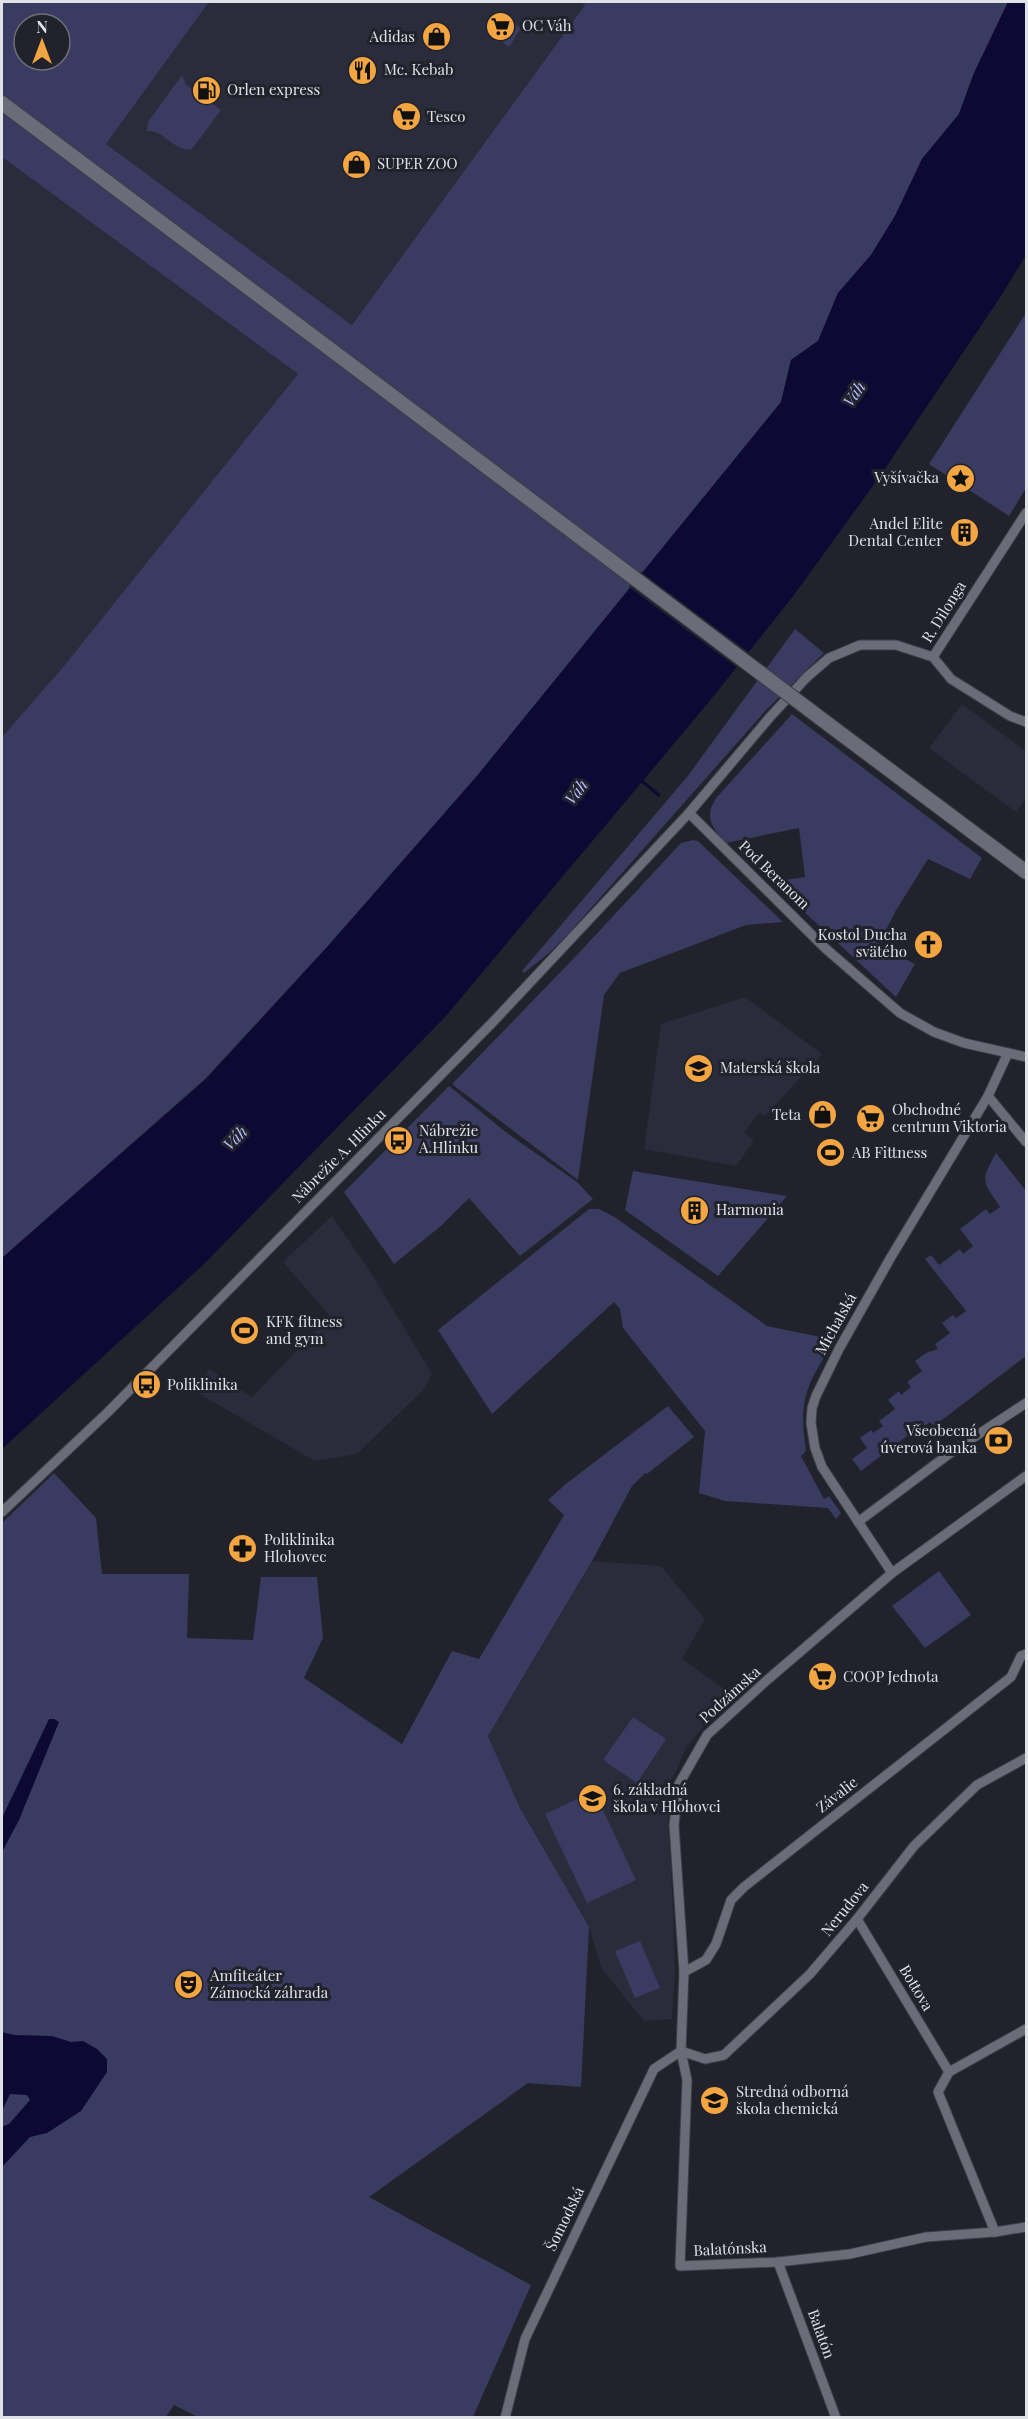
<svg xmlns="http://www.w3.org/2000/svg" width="1028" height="2419" font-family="'Playfair Display',serif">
	<rect width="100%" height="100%" fill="#21222c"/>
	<g fill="#2a2c3b">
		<path d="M209 2H580L585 5 352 325 106 144Z"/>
		<path d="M2 157 298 374 63 667 2 737Z"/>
		<path d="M962 704 1026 751V798L1016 812 929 748Z"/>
		<path d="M745 997 822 1054 765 1116 759 1113 744 1132 754 1141 736 1166 644 1149 661 1024Z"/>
		<path d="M332 1216 373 1276 432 1374 423 1390 357 1454 315 1461 198 1393 197 1388 209 1369 252 1397 330 1316 283 1262Z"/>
		<path d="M592 1561 661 1566 705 1619 682 1659 730 1693 686 1748 667 1791 673 1912 675 1972 672 2019 644 2021 602 1969 589 1927 520 1808 488 1736Z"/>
	</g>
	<g fill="#393b60" fill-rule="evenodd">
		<path d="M2 2H209L106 144 352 325 585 5 580 2H1008L974 73 959 114 922 159 895 216 871 255 838 293 818 341 791 360 781 402 477 776 328 946 205 1079 2 1258V737L63 667 298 374 2 157ZM24 24H60V60H24Z"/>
		<path d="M508 20 521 28 509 47 496 37Z"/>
		<path d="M182 75 186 85 221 110 192 149C175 153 164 129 147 131L148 122Z"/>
		<path d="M1026 313V488L1009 516 929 464Z"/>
		<path d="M795 629 824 653 767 709 570 932 549 953 524 973 522 971 687 777Z"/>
		<path d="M792 714 982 858 970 879 928 859 895 912 878 946 915 964 896 997 772 882 805 877 799 828 726 843C712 827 703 817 717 797Z"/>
		<path d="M693 840 698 841 783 922 746 925 620 973 604 995 578 1180 453 1085V1083L576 956 681 843Z"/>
		<path d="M449 1086 507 1133 577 1182 593 1199 520 1256 469 1198 441 1226 394 1264 344 1192Z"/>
		<path d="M996 1153 1026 1191V1356L934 1426 930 1422 921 1429 915 1430 861 1471 852 1459 867 1448 860 1438 871 1430 873 1433 883 1426 879 1421 895 1409 888 1400 899 1391 901 1395 911 1387 907 1382 922 1371 915 1361 926 1353 938 1349 935 1344 950 1333 942 1323 953 1315 956 1318 966 1311 925 1259 931 1255 939 1265 960 1249 963 1254 973 1246 960 1229 986 1209 990 1214 1000 1207C982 1180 980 1182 996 1153Z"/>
		<path d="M633 1171 787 1196 718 1276 625 1210Z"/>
		<path d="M589 1209H599L616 1218 767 1326 835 1340C807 1384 798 1398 806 1451L801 1456 824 1499 829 1496 841 1513 836 1519 828 1508 725 1501 699 1493 705 1431 623 1328 620 1309 614 1302 492 1414 438 1330Z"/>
		<path d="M668 1406 694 1437 647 1474 645 1473 632 1486 592 1561 488 1736 520 1808 589 1927 581 2087 528 2083 369 2197 531 2285 473 2417 200 2418 174 2405 166 2417 2 2418V1523L54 1473 96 1518 102 1574H189L187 1638 253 1640 261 1577H317L323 1638 304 1678 402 1744 452 1651 479 1659 564 1515 548 1500 567 1483Z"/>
		<path d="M939 1571 971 1615 925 1648 892 1606Z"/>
		<path d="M633 1717 666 1739 637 1783 603 1760Z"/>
		<path d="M594 1791 636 1880 587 1903 545 1814Z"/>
		<path d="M640 1941 660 1988 635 1998 615 1951Z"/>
	</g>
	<g fill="#0e0934">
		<path d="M1008 2H1026V255L1001 296 880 476 794 595 708 703 445 1017 204 1264 2 1449V1258L206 1079 328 946 477 776 781 402 791 360 818 341 838 293 871 255 895 216 922 159 959 114 974 73Z"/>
		<path d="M49 1719H54L59 1722 19 1820 2 1852V1818Z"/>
		<path d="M2 2032 14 2035 52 2036 71 2042 83 2041 97 2049 107 2059V2072L81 2111 47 2133 30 2137 2 2167V2127L9 2124 30 2100 27 2095 10 2094 2 2111Z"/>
	</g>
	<path fill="#21222c" d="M641 572 751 654 739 669 629 587Z"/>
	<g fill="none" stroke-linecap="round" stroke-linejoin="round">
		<path stroke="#0e0934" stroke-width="3" d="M643 782 659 795"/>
		<defs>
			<g id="street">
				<path d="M933 657 951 679 1010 716 1026 722"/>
				<path d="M689 813 825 948 900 1013 934 1032 964 1043 1026 1057"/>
				<path d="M988 1096 1026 1142"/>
				<path d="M1026 1476 892 1573 766 1681 707 1735 679 1784 674 1825 684 1972 681 2051 687 2080 680 2266 778 2262 850 2254 926 2237 995 2232 1026 2227"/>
				<path d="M2 1512 107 1413 492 1023 689 813 770 717 807 677 829 658 860 645H896L933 657 1026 513"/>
				<path d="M858 1522 953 1451 1026 1403"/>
				<path d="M892 1573 822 1467 815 1448 811 1423 812 1408 816 1396 839 1349 891 1257 988 1096 1008 1053"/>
				<path d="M857 1919 949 2072"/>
				<path d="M684 1972 706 1960 716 1944 731 1900 744 1887 1011 1677 1021 1656 1026 1654"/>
				<path d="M681 2051 705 2059 724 2055 810 1974 857 1919 914 1846 977 1785 1026 1758"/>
				<path d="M949 2072 938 2092 995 2232"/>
				<path d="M949 2072 1026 2029"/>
				<path d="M778 2262 836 2418"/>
				<path d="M505 2418 525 2339 654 2069 681 2051"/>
			</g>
			<g id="secondary">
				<path d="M2 103 350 364"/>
				<path d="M836 730 1026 872"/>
			</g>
		</defs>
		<use href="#street" stroke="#3e3f47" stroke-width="11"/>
		<use href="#secondary" stroke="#3e3f47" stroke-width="16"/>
		<use href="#street" stroke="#6a6c78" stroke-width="9"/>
		<use href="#secondary" stroke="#6a6c78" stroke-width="14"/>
		<defs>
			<path id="secondary-bridge" d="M350 364 836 730"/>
		</defs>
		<use href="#secondary-bridge" stroke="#3e3f47" stroke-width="16" stroke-linecap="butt"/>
		<use href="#secondary-bridge" stroke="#6a6c78" stroke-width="14"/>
	</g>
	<defs>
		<symbol id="supermarket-disc" viewBox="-11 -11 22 22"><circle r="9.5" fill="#f2a541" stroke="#21222c"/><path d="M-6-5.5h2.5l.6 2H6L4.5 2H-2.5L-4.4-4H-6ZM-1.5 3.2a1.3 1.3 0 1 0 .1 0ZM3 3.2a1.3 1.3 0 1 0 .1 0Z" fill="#111"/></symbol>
		<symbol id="shop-disc" viewBox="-11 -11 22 22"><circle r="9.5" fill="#f2a541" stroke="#21222c"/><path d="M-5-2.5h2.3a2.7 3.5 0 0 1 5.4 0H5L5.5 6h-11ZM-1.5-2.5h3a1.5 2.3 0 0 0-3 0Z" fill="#111"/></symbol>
		<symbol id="restaurant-disc" viewBox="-11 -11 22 22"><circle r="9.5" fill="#f2a541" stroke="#21222c"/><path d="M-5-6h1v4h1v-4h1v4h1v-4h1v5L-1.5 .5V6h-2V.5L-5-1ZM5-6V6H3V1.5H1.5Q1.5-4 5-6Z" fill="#111"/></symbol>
		<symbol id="fuel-disc" viewBox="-11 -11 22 22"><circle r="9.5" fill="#f2a541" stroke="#21222c"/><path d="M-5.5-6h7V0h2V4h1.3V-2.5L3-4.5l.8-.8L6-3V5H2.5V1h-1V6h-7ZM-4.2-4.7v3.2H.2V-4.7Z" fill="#111"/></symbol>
		<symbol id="sight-disc" viewBox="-11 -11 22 22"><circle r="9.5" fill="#f2a541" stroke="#21222c"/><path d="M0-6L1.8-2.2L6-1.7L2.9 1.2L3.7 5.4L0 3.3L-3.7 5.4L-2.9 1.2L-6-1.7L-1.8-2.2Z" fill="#111"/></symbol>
		<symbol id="building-disc" viewBox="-11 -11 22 22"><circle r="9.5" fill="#f2a541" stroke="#21222c"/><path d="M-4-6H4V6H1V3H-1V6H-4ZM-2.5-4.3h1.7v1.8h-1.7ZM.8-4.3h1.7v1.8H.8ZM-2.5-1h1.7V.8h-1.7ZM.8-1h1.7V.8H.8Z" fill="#111"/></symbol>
		<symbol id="church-disc" viewBox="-11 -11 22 22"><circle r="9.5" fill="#f2a541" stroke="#21222c"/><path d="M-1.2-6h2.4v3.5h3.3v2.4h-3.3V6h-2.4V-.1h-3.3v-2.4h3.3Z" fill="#111"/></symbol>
		<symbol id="school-disc" viewBox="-11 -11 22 22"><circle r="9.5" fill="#f2a541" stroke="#21222c"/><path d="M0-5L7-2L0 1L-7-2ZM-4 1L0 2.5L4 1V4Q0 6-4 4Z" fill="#111"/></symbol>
		<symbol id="bus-disc" viewBox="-11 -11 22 22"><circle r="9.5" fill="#f2a541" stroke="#21222c"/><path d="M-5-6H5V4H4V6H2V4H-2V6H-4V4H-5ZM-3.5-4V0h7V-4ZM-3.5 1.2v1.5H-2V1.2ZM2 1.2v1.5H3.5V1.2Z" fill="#111"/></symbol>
		<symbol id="stadium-disc" viewBox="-11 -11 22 22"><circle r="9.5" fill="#f2a541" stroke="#21222c"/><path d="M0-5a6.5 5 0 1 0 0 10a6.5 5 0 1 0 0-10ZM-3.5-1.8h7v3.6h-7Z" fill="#111"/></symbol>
		<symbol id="bank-disc" viewBox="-11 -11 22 22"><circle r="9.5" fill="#f2a541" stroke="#21222c"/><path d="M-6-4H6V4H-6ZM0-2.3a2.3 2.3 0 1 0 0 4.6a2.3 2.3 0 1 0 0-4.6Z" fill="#111"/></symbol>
		<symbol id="pharmacy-disc" viewBox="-11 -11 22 22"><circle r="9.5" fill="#f2a541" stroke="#21222c"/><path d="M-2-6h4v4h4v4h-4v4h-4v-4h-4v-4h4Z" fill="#111"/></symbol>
		<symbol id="theatre-disc" viewBox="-11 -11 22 22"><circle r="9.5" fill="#f2a541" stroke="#21222c"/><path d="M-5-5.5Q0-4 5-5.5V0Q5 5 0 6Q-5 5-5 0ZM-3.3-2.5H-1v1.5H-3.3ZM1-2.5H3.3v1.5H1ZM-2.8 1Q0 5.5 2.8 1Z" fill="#111"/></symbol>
	</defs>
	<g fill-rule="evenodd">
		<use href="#supermarket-disc" x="484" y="10" width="33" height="33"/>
		<use href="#shop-disc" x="420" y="20" width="33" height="33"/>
		<use href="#restaurant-disc" x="346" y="54" width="33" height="33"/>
		<use href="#fuel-disc" x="190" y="74" width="33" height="33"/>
		<use href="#supermarket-disc" x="390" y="100" width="33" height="33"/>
		<use href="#shop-disc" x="340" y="148" width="33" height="33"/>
		<use href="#sight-disc" x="944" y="462" width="33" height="33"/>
		<use href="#building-disc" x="948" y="516" width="33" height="33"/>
		<use href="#church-disc" x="912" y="928" width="33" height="33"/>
		<use href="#school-disc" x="682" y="1052" width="33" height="33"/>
		<use href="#shop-disc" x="806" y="1098" width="33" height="33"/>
		<use href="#supermarket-disc" x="854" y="1102" width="33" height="33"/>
		<use href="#bus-disc" x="382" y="1124" width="33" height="33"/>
		<use href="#stadium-disc" x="814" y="1136" width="33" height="33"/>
		<use href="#building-disc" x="678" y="1194" width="33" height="33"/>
		<use href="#stadium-disc" x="228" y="1314" width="33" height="33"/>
		<use href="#bus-disc" x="130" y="1368" width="33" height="33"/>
		<use href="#bank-disc" x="982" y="1424" width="33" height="33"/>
		<use href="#pharmacy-disc" x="226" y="1532" width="33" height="33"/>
		<use href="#supermarket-disc" x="806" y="1660" width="33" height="33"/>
		<use href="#school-disc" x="576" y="1782" width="33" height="33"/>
		<use href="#theatre-disc" x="172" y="1968" width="33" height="33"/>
		<use href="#school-disc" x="698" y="2084" width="33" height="33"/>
	</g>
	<g text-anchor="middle" stroke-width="6" stroke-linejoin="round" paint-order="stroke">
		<g font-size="15" fill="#e1e2e8" stroke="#21222c" text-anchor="start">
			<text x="522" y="31">OC Váh</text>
			<text x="415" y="42" text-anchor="end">Adidas</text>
			<text x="384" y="75">Mc. Kebab</text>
			<text x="227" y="95">Orlen express</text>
			<text x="427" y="122">Tesco</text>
			<text x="377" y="169">SUPER ZOO</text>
			<text x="939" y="483" text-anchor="end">Vyšívačka</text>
			<text x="943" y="529" text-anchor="end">Andel Elite<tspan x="943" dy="17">Dental Center</tspan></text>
			<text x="907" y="940" text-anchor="end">Kostol Ducha<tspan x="907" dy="17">svätého</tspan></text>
			<text x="720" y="1073">Materská škola</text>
			<text x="892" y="1115">Obchodné<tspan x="892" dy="17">centrum Viktoria</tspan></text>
			<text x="801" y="1120" text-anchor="end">Teta</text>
			<text x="419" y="1136">Nábrežie<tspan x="419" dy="17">A.Hlinku</tspan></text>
			<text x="852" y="1158">AB Fittness</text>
			<text x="716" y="1215">Harmonia</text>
			<text x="266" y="1327">KFK fitness<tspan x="266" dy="17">and gym</tspan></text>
			<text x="167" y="1390">Poliklinika</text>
			<text x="977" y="1436" text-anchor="end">Všeobecná<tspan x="977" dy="17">úverová banka</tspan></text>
			<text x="264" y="1545">Poliklinika<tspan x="264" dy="17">Hlohovec</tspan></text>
			<text x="843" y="1682">COOP Jednota</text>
			<text x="613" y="1795">6. základná<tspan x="613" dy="17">škola v Hlohovci</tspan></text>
			<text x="210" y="1981">Amfiteáter<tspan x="210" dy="17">Zámocká záhrada</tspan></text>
			<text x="736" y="2097">Stredná odborná<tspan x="736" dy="17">škola chemická</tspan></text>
		</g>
		<g font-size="15" fill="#e1e2e8" stroke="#21222c">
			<text transform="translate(944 612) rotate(-58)" y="5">R. Dilonga</text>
			<text transform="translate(774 875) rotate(44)" y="5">Pod Beranom</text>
			<text transform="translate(339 1156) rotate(-45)" y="5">Nábrežie A. Hlinku</text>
			<text transform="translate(836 1324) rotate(-61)" y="5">Michalská</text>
			<text transform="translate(730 1695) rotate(-42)" y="5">Podzámska</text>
			<text transform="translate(837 1795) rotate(-38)" y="5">Závalie</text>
			<text transform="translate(845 1909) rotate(-51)" y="5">Nerudova</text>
			<text transform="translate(916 1988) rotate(59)" y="5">Bottova</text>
			<text transform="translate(565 2219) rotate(-64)" y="5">Šomodská</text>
			<text transform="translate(730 2249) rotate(-3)" y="5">Balatónska</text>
			<text transform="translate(821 2334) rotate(70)" y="5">Balatón</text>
		</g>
		<g font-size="16" font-style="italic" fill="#b7bdfc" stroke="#21222c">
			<text transform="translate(854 394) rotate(-55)" y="6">Váh</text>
			<text transform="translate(576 792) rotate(-52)" y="6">Váh</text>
			<text transform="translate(235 1138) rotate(-45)" y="6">Váh</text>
		</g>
	</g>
	<rect width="1028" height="2419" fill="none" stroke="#e1e2e8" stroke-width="6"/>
	<g transform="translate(42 42)"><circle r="28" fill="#21222c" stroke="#6e6f77" stroke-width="1.5"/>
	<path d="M0-4.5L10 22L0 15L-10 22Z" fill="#f2a541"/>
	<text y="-9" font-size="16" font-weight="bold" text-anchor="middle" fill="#e1e2e8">N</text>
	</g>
</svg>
